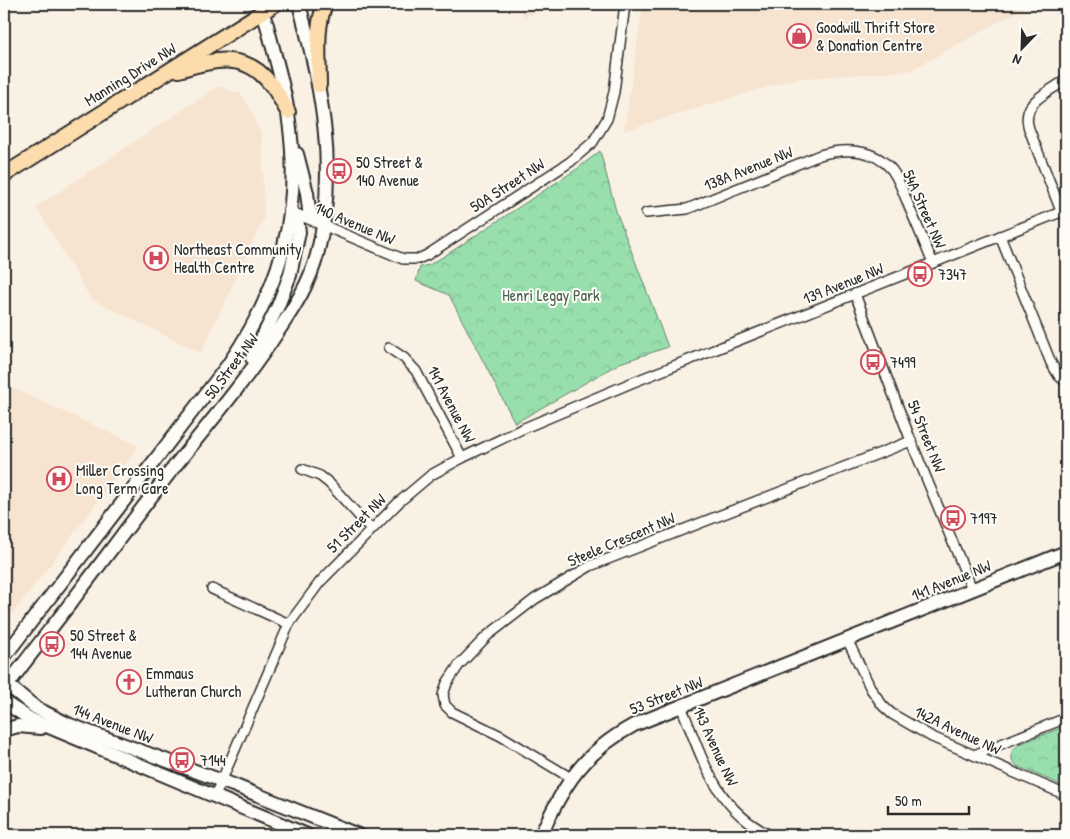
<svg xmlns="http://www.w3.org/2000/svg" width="1070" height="839" font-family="'Patrick Hand',sans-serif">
	<defs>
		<pattern id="park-crowns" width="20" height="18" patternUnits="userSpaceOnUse" patternTransform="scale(1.25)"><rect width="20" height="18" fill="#98dfad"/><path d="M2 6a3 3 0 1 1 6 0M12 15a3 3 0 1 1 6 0" fill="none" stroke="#83c095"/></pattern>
	</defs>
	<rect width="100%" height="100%" fill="#faf1e5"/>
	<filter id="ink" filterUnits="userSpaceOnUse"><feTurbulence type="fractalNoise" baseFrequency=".02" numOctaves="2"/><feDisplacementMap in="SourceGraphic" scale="10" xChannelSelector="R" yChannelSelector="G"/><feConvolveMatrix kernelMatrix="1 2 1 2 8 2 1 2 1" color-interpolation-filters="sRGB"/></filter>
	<g filter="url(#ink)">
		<g fill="#f6e4d0">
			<path d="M519 4H547L524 18Z"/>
			<path d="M643 4H1031L910 71 793 79 624 131Z"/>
			<path d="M219 86 241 94 250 108 262 136 264 218 201 353 91 299 36 207Z"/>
			<path d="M4 384 139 446 64 547 4 625Z"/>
		</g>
		<g fill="url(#park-crowns)" stroke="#62856c">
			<path d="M600 151 616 211 668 347 620 363 515 423 449 295 416 281 420 267 429 265 446 255 577 169Z"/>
			<path d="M1066 726V787L1017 766 1012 760V751L1019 744Z"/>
		</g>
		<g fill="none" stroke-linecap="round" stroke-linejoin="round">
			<defs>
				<g id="street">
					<path d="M1061 211 1029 129C1020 102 1047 93 1066 80"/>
					<path d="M292 212 403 259H418L427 255 570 162 593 142 607 119 614 92 625 4"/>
					<path d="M646 213 687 209 820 155C845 148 874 148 892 170 900 181 905 197 910 209 918 227 925 245 933 263"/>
					<path d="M1000 236 1051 363 1059 376 1066 382"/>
					<path d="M855 294 911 441 972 589"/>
					<path d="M389 348 404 358 416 371 462 458"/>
					<path d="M302 469 320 476 329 483 371 529"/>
					<path d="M212 589 289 624"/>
					<path d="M847 639 871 689 883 706 892 714 932 737 1066 795"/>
					<path d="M681 706C702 757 715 809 770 835"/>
					<path d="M974 755 1066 718"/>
					<path d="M571 778 501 736 452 712 445 705 443 695 447 683 459 665 487 636 535 599 590 566 911 441"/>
					<path d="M215 796 289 624 320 582 399 502 431 475 462 458 522 429 631 383 1066 210"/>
				</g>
				<g id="secondary">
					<path d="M297 154 307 193 309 210 315 219 323 225"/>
					<path d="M252 358 278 306 290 275 299 232 297 218 290 211"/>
					<path d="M4 657 228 365C282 287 303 209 288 114 284 84 274 54 267 25L262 12"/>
					<path d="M4 682 36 708 70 725 233 785 358 835"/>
					<path d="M4 690C28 657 54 625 79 592 112 549 144 505 178 462 213 419 249 376 279 330 295 306 310 282 317 255 339 172 321 84 299 4"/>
					<path d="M4 702 30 719 307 835"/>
					<path d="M4 730 18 726 41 728"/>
					<path d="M541 835C563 785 584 752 634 725L1066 552"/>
				</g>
				<g id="primary">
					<path d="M179 70C212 60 244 51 269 82 277 90 282 102 288 112"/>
					<path d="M319 85C319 59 315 28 325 4"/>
					<path d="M4 175 275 4"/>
				</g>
			</defs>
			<use href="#street" stroke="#2b2b2b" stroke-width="12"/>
			<use href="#secondary" stroke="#2b2b2b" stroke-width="16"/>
			<use href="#primary" stroke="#2b2b2b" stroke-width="18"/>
			<use href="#street" stroke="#fdfcf7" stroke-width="9"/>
			<use href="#secondary" stroke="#fdfcf7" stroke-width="12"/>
			<use href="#primary" stroke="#fcdcac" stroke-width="14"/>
		</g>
	</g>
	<defs>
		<symbol id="shop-ring" viewBox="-11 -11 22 22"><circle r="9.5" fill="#fdfcf7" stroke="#d1495b" stroke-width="1.5"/><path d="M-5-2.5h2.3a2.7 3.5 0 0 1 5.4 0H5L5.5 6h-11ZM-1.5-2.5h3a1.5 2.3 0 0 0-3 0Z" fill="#d1495b"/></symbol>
		<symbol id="bus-ring" viewBox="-11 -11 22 22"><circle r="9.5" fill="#fdfcf7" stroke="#d1495b" stroke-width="1.5"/><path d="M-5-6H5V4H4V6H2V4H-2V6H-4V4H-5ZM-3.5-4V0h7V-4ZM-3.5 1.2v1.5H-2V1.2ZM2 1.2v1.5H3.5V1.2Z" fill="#d1495b"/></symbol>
		<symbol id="hospital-ring" viewBox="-11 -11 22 22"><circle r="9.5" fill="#fdfcf7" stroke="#d1495b" stroke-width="1.5"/><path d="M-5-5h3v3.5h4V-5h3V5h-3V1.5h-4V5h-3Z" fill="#d1495b"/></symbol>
		<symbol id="church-ring" viewBox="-11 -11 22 22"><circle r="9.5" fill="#fdfcf7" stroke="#d1495b" stroke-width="1.5"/><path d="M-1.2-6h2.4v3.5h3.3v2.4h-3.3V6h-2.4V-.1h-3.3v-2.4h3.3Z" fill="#d1495b"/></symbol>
	</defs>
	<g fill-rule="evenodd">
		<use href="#shop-ring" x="785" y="22" width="28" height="28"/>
		<use href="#bus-ring" x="325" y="157" width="28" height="28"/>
		<use href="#hospital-ring" x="142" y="244" width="28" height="28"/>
		<use href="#bus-ring" x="906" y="260" width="28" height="28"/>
		<use href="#bus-ring" x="859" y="348" width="28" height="28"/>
		<use href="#hospital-ring" x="45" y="465" width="28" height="28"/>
		<use href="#bus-ring" x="939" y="504" width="28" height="28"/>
		<use href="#bus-ring" x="38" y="630" width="28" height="28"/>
		<use href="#church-ring" x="115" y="668" width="28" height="28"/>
		<use href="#bus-ring" x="168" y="746" width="28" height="28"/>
	</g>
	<g text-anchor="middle" stroke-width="4" stroke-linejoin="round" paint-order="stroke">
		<g font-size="16" fill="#2b2b2b" stroke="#fdfcf7" text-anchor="start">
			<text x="816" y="33">Goodwill Thrift Store<tspan x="816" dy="18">&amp; Donation Centre</tspan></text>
			<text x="356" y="168">50 Street &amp;<tspan x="356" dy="18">140 Avenue</tspan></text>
			<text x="174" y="255">Northeast Community<tspan x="174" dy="18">Health Centre</tspan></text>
			<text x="938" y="280">7347</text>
			<text x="890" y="368">7499</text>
			<text x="76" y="476">Miller Crossing<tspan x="76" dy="18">Long Term Care</tspan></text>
			<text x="970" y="524">7197</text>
			<text x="70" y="641">50 Street &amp;<tspan x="70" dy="18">144 Avenue</tspan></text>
			<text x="146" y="679">Emmaus<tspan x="146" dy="18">Lutheran Church</tspan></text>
			<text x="200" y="766">7144</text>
		</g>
		<g font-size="16" fill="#2b2b2b" stroke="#fdfcf7">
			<text transform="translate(130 74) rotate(-32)" y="6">Manning Drive NW</text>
			<text transform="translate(748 168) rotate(-22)" y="6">138A Avenue NW</text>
			<text transform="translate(507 185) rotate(-33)" y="6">50A Street NW</text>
			<text transform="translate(925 209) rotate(66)" y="6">54A Street NW</text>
			<text transform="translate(355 223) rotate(23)" y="6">140 Avenue NW</text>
			<text transform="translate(843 283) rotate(-22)" y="6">139 Avenue NW</text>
			<text transform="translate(231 366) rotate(-53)" y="6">50 Street NW</text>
			<text transform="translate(452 404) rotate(62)" y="6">141 Avenue NW</text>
			<text transform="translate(927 436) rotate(68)" y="6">54 Street NW</text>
			<text transform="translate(356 523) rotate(-45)" y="6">51 Street NW</text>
			<text transform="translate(621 539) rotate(-23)" y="6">Steele Crescent NW</text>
			<text transform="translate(951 580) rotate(-22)" y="6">141 Avenue NW</text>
			<text transform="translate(666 695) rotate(-22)" y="6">53 Street NW</text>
			<text transform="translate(113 723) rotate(21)" y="6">144 Avenue NW</text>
			<text transform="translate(958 730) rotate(25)" y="6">142A Avenue NW</text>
			<text transform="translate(716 746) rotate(65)" y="6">143 Avenue NW</text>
		</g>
		<g font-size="16" fill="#4c6152" stroke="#fdfcf7">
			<text x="551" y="301">Henri Legay Park</text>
		</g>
	</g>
	<rect width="1070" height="839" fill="none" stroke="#fdfcf7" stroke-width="20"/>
	<rect x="10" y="10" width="1050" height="819" fill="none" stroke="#2b2b2b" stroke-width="2" filter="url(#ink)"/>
	<g transform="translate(1022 48) rotate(203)" stroke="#fdfcf7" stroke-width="4" paint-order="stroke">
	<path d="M0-4L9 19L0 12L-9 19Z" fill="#2b2b2b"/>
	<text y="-8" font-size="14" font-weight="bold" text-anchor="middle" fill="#2b2b2b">N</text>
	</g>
	<path d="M888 806v8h81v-8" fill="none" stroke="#2b2b2b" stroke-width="2.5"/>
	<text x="895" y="806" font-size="15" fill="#2b2b2b" stroke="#fdfcf7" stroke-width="4" paint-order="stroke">50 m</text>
</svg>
